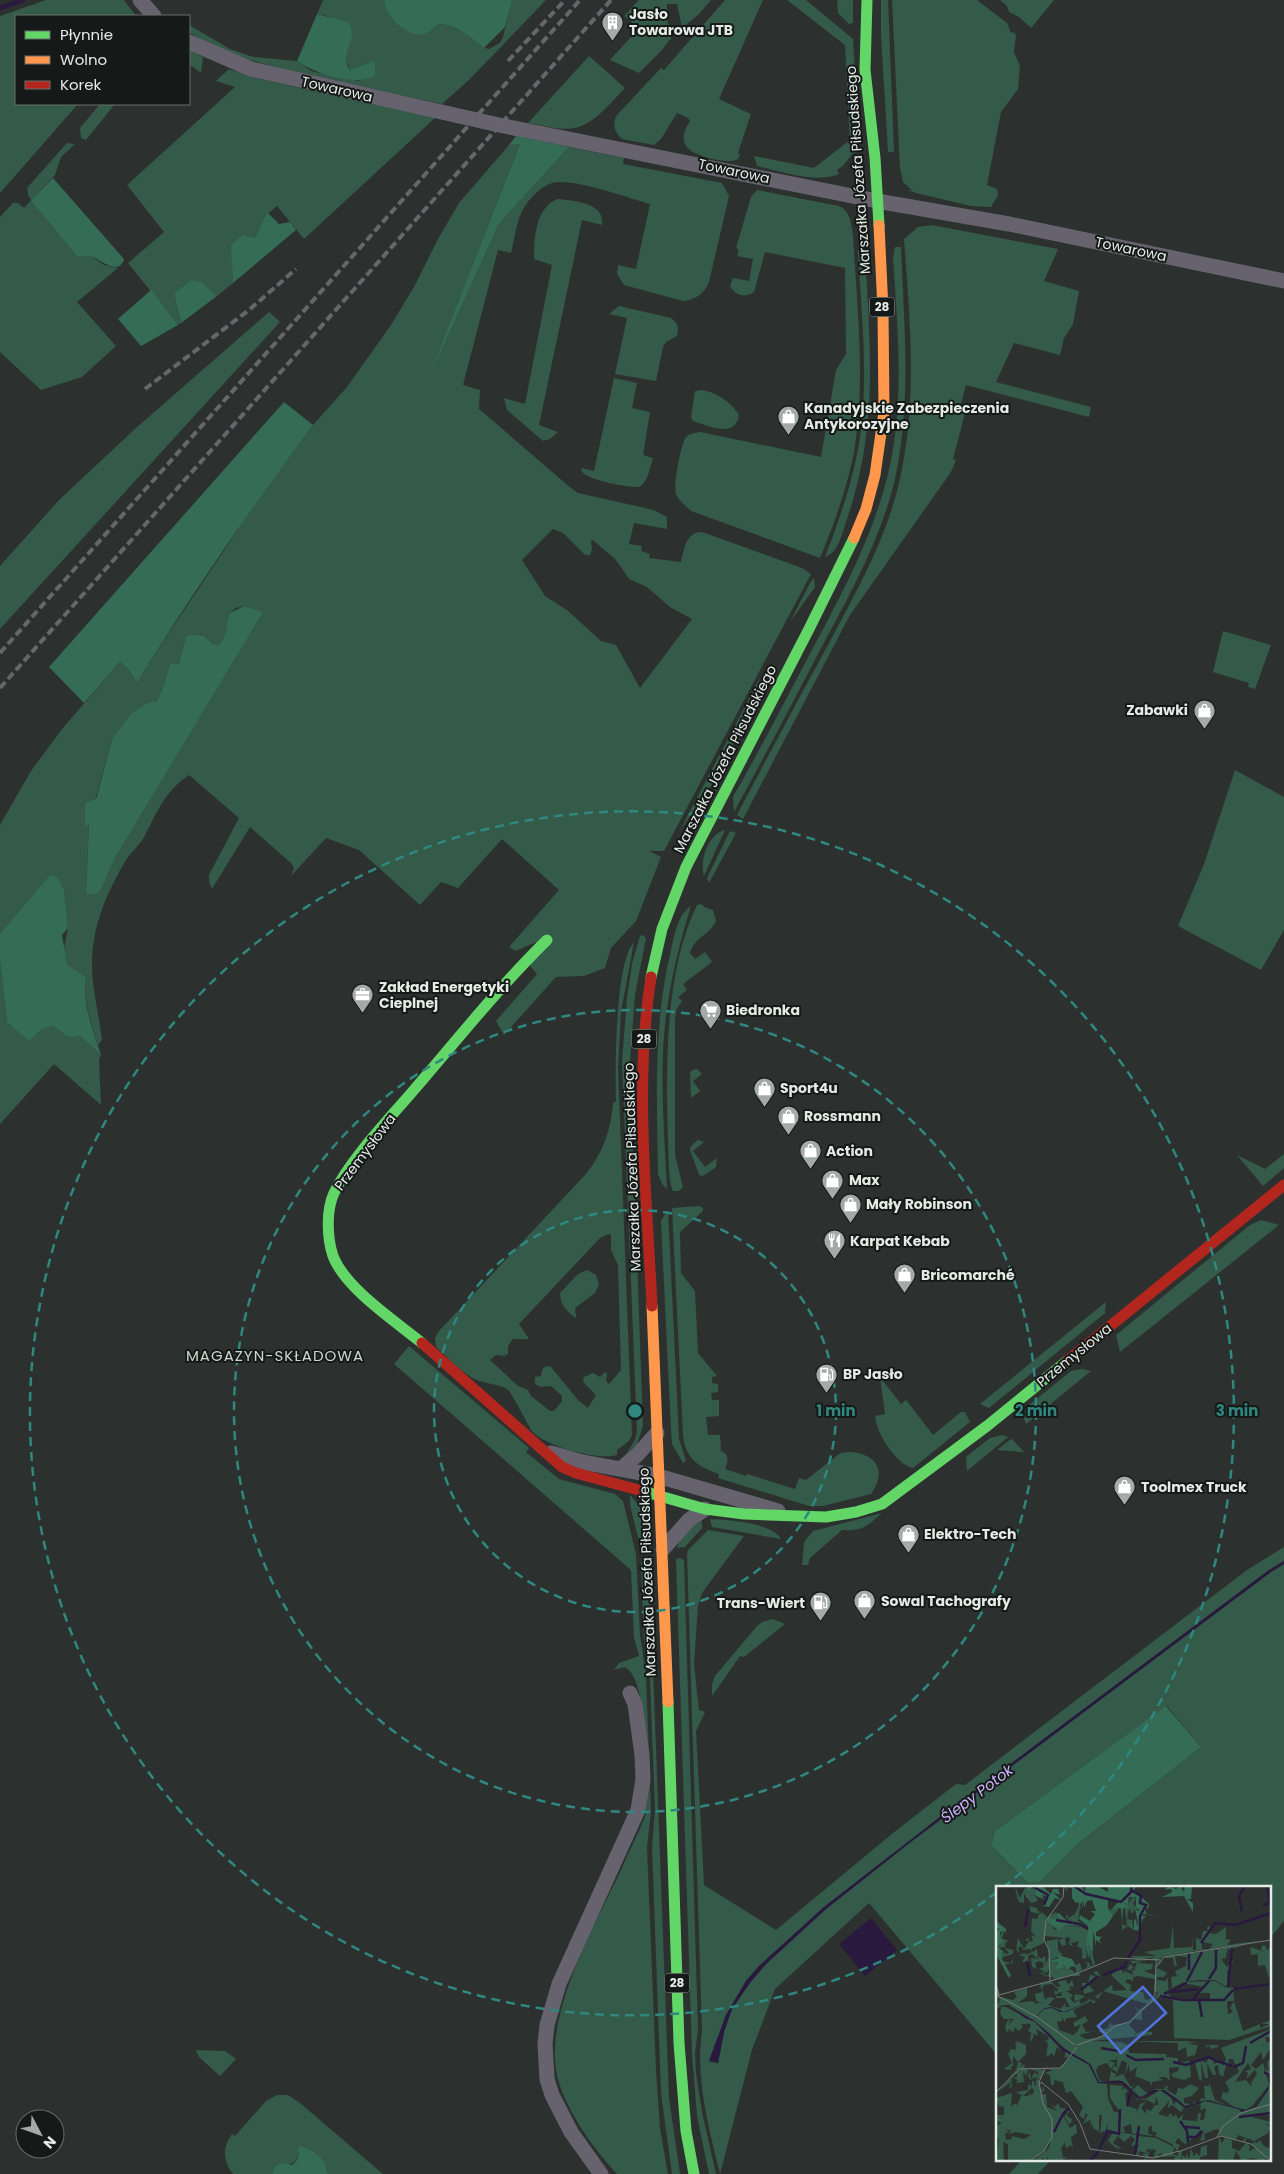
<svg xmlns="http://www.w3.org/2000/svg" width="1284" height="2174" font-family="Poppins,sans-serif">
	<rect width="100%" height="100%" fill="#2c312f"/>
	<g fill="#345a4a" fill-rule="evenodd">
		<path d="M46 0H124L136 16H16V104H78L0 193V16Z"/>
		<path d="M323 0H384V3L427 33 440 24C452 26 464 32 473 39 479 43 482 48 489 49L500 43 503 37 512 0H546L469 80 442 104C400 95 357 86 315 76 271 66 226 57 189 32V25L230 49 253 57 297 61 311 71 359 81 368 63 358 69 350 70 328 16 317 14Z"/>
		<path d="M639 0H711L699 14 682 28 677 4H667V20L672 37 661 51 639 73 610 60 639 28 624 16Z"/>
		<path d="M725 0H763L719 99 751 114 738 153 740 154 738 159C728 165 701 157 691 151 680 142 683 132 690 121L688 118 677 113 661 139 654 145 622 139C614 132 612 124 617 115L661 68 664 70Z"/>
		<path d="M787 0H806L853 39 859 142 856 153H853L843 166 837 170 839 174C817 184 780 171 757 166L754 156 814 168 850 140 845 45Z"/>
		<path d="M837 0H853V23L849 24 838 13Z"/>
		<path d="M881 0H888L894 152H888L881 35Z"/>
		<path d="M892 0H977L1007 23 1011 33 1013 32 1016 35 1014 52 1020 66 1018 89 1001 112 987 185 997 189 998 195 991 207 971 206 916 193 908 190H912L903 182 900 168Z"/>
		<path d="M1000 0H1054L1031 28 1019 17 1009 12 1007 6Z"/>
		<path d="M189 50 203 57 201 73 189 64Z"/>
		<path d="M589 56 625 88C612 101 594 125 574 128 560 131 542 125 528 123Z"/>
		<path d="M229 69 249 76 322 93 436 117 304 239 277 206 265 216 255 238 232 245 233 283 217 296 202 282 174 294 181 323 178 325 128 263 164 232 127 185 235 87 216 81Z"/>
		<path d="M100 104H115L86 140 81 138 80 128Z"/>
		<path d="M67 143 75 144 61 157 55 175 31 200 91 256 104 265 118 268 77 302 116 346 82 377 41 390 0 352V217L13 203H18L24 208 31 200 28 195 27 188Z"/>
		<path d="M520 144 433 367 499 224 569 147 624 158 623 164 722 183 729 196 709 282C704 294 695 300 683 301L624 285 617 274 618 265 636 269 650 204C628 198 572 177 552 183 537 188 523 205 519 219 515 230 514 242 511 253L498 250 463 385 480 390 479 409 571 488 578 493 654 510 667 517V529L634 523 629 544 642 546 641 551 650 554 649 558 681 562C684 549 686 532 702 532L802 568 811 574 664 851H649L661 857 636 921 611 948 605 968 584 976 556 977 504 1035 496 1021 537 974 530 966 536 942 516 951 509 947 559 890 502 839 458 888 441 882 420 905 359 850 326 838 291 876 294 868 292 864 250 827 212 889 209 882V875L239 818 189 775C163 793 157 813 143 839 138 847 131 852 126 860 107 892 92 926 92 964 92 989 99 1015 102 1040L98 1045C91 1023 83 1001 86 977L67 964 64 948 68 928 64 890 58 878 50 876 0 934V825L31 771 62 729 120 662 128 669 137 683 162 643 261 495 313 425 347 387 391 325 414 287 438 239 459 203 509 145ZM553 529 563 533 585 555H590L592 549 591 541 593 540 616 560 629 579 647 587 670 607 692 619 640 688 616 645 601 641 567 610 545 596 522 560ZM244 606 262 612 115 858 102 888 86 893 89 822 112 739 158 699 164 685 170 663 179 664 186 636C212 630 202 642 219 645L225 636 230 613 236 608Z"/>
		<path d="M757 190 839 206C851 212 851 223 853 235 857 307 866 381 854 452 847 489 834 524 820 558L691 511C686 506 679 501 676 494 673 486 681 443 686 437 690 433 695 433 700 432L821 457 836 370 846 354 845 268 765 252 754 292C745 298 736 296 730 286L733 278 749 281 753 259 737 256 739 250 736 248 751 197Z"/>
		<path d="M558 199C574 201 605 202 602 225L582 220 539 425 558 432 550 439 543 441 507 410 504 398 525 404 552 265 534 259C534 240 535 207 558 199Z"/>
		<path d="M932 225 1058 249 1044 281 1079 291 1073 324 1064 338 1060 355 1014 343 996 382 1091 407 1089 417 966 385 959 411 965 413 953 459 956 460 951 472 850 615 743 819 737 815C767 758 797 702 828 645 855 594 886 540 899 483 918 403 910 321 904 239L918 227Z"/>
		<path d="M895 247H901C904 321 911 395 897 469 884 535 850 594 819 652 791 706 763 759 734 812L733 797C761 748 786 699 812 650 847 584 883 518 894 443 903 382 897 319 893 258Z"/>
		<path d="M862 248 865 251C870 348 879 428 846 522 842 534 838 553 825 557 840 518 854 478 860 437 869 376 861 312 858 251Z"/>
		<path d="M619 306 671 318C678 323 679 328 677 336L666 342 663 347 656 381 615 374 627 318 609 314Z"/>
		<path d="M269 312 280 322 0 629V566L59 500 136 428Z"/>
		<path d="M614 378 637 383 632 408 650 412 643 455 653 458C650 467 648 483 639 487 625 487 592 481 582 472L581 468 594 471Z"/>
		<path d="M702 390C716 392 732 403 739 415 735 439 709 426 693 421L691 417 695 391Z"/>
		<path d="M814 578 815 587 790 622 810 583Z"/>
		<path d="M1223 631 1271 645 1255 689 1248 687 1249 683 1213 672Z"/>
		<path d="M760 678 755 704 711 786 679 832Z"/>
		<path d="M1235 770 1284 797V930L1261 970 1178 926 1204 864Z"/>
		<path d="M725 830 704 876C699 861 708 834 725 830Z"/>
		<path d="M730 831 736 833 709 883 707 878Z"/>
		<path d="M702 904 704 907 713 910 716 921C709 936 695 936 690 953L695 959 705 952 712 962 683 984 687 990 678 997 682 1001 676 1010 675 1020V1155L683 1187 679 1191H673C668 1181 669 1155 668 1142 666 1069 664 972 697 905Z"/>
		<path d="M691 906C681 938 673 970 668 1002 658 1064 664 1127 667 1189L662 1184 658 1174C657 1098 653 1024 671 950 675 934 677 916 691 906Z"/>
		<path d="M643 935 646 938 635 995 630 1061 643 1426 637 1444 626 1454 635 1440 637 1431 622 1061 627 998 632 964 640 936Z"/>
		<path d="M634 942 621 1012 618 1068 632 1435 629 1441 617 1450V1455C599 1461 544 1446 532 1431 527 1424 511 1391 507 1389 497 1383 481 1384 471 1377 458 1369 447 1357 436 1347L435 1338 439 1331 585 1175C603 1153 611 1130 613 1103L616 1101C615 1072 615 962 634 942ZM609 1234 611 1235V1250L618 1265 621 1370 609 1384 606 1381 607 1374 605 1372 600 1377 593 1373 584 1377 583 1382 596 1395 588 1408 578 1400 551 1367 546 1366 542 1370 541 1376 535 1377V1384L541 1387 551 1386 562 1396V1401L554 1411H550L531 1396 528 1390 518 1386 490 1360 496 1355 504 1356 508 1354V1346L513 1339H529L519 1324 600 1238Z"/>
		<path d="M0 961 7 1022 38 1032 48 1027 54 1026C63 1034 68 1040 80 1036L101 1055 99 1060 101 1105 54 1064 0 1124Z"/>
		<path d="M697 1069 702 1074 693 1081 700 1091 691 1098 690 1073 692 1070Z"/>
		<path d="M698 1140 704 1142 693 1151 705 1167 717 1158 716 1167 703 1176 699 1175 690 1150 691 1146Z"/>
		<path d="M1284 1154V1168L1263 1186 1237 1155 1265 1169Z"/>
		<path d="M699 1206 703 1208V1211L680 1232 681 1273 695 1291 698 1353 717 1376 712 1377V1383L718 1384V1392L711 1393 712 1400H719V1416L706 1417 708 1435H720L721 1451C730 1454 728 1462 725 1469L746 1476 747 1474 795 1489 799 1478 806 1480 839 1454C847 1451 854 1452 862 1454 883 1461 882 1479 871 1494L823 1506H809L718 1478 719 1474C698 1467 685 1458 683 1435L672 1208Z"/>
		<path d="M668 1210 679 1439 686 1461 683 1463 672 1444 671 1430 661 1221Z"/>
		<path d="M1261 1220 1279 1225 1120 1352 1116 1335 1250 1225Z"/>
		<path d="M587 1270 596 1275 599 1285 595 1293 575 1308 576 1318C567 1312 560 1305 560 1293L578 1274Z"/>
		<path d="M1106 1302 1105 1313 989 1408 980 1404Z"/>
		<path d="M409 1346 529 1448 526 1452 559 1479 615 1494 623 1501 636 1554 640 1635 646 1675 651 1812 647 1847 656 2070 660 2128 668 2174H617C593 2148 562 2106 556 2070 547 2008 595 1925 621 1870 629 1851 639 1833 646 1814 647 1787 650 1680 625 1667L614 1670 619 1663 639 1656 634 1637 631 1570 394 1364Z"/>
		<path d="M1082 1369 1091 1371 1026 1424 1023 1416 1029 1405 1071 1371Z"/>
		<path d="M880 1377 901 1404 906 1400 933 1435 961 1412H965L970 1422 913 1468C896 1465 876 1432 875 1416L885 1414Z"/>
		<path d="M1002 1435 1008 1437 967 1471 966 1457 990 1438Z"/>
		<path d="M1011 1439 1013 1440 1024 1452 997 1450Z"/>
		<path d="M630 1495C648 1514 647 1526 647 1551L641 1549 630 1505Z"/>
		<path d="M882 1513C866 1527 863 1531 842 1530L810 1558 808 1565H802L804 1542 813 1531Z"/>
		<path d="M710 1519C728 1520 771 1522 781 1539L712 1527Z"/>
		<path d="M702 1521V1528L685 1547 677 1548C681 1535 690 1527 702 1521Z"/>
		<path d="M708 1530 744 1536 702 1593 698 1606 694 1664 699 1710 705 1712 696 1731 704 1885 776 1930 893 1833 956 1784 965 1785 1247 1570 1284 1547V1561L1269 1570 949 1810 824 1907 759 1966 746 1981 726 2015 709 2061 718 2063 724 2032 728 2020 732 2009 749 1984 766 1964 826 1909 912 1841 1271 1572 1284 1564V1921L1270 1938V1888H998V2056L869 1903 775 1989 752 2050 720 2174C709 2128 695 2079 702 2031L687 1555 688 1550ZM1167 1706 1201 1747 1079 1843 1040 1882H1027L991 1845 995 1831Z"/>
		<path d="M680 1558 684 1560 698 2029 695 2054 696 2073 702 2112 716 2174H709L697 2116 692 2054 676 1559Z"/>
		<path d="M643 1559 649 1561 669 2098 680 2174H672L661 2093 652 1847 655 1810 650 1680 644 1639 641 1563Z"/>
		<path d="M773 1619 785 1624 744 1657 740 1656 712 1696V1684L715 1676 757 1626 762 1622Z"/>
		<path d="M196 2050 225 2051 236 2059 220 2076 199 2057Z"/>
		<path d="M277 2095H288L300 2103 383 2174H328L327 2167 299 2153C295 2167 287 2165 274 2167L272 2174H233C223 2161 222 2148 232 2134L235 2136 266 2101Z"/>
		<path d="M1022 2160H1051L1038 2174H1009Z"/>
	</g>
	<g fill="#346c56">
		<path d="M384 0H511L512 1 505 27 484 48C471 37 457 26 440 24 435 26 432 31 427 33 410 41 384 16 384 0Z"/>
		<path d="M317 14 341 20 350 24C358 44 338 52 350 70L375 61V75C358 88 313 73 297 61Z"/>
		<path d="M516 136 569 147 499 224 428 379 520 144 509 145Z"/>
		<path d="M53 178 124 259C119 277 100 259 90 256 86 256 81 256 77 256L31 200Z"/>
		<path d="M268 213 279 224 290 222 296 230 233 283 231 245 243 235 255 238 265 216Z"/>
		<path d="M191 280 202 282 217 296 181 323 174 294Z"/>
		<path d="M151 290 178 325 141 346 118 319Z"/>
		<path d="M284 402 313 425C251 509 191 594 137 683L128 669 120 662 84 703 49 667Z"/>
		<path d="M244 606 263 612 115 858 102 888 95 895 86 893 89 823 85 827V803L96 799 112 739 131 714 147 703 155 702 158 699 164 685 170 663 179 664 186 636C212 630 203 643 219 645 230 630 224 627 230 613Z"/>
		<path d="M50 875 58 878 64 890 68 928 62 935 67 964 86 977C82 1005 93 1029 101 1055L80 1036C68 1040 63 1034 54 1026 43 1027 36 1034 29 1041L7 1022 0 961V934Z"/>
		<path d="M1166 1706 1201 1747 1079 1843 1040 1882H1027L991 1845 995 1831Z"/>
		<path d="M301 2146C315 2152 326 2158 328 2174H272L274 2167 281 2163 292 2165 297 2160 299 2153 297 2150Z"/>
	</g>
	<g fill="#29193f">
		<path d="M1284 1561V1564L1271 1572 912 1841 826 1909 766 1964 749 1984 732 2009 728 2020 724 2032 718 2063 709 2061 726 2015 746 1981 759 1966 824 1907 949 1810 1269 1570Z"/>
		<path d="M871 1918 897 1950 865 1976 839 1944Z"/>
	</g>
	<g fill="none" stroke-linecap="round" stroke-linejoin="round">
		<path stroke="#29193f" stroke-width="5" d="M0 8 23 0"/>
		<g stroke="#67636e" stroke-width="15">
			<path d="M140 0 154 16"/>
			<path d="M189 42 251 69 499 125 877 201 1009 224 1284 281"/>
			<path d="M551 1453 582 1462 658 1476 778 1511"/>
			<path d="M622 1468 638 1454 657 1433"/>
			<path d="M663 1549 689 1520 705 1509"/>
			<path d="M601 2174 571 2132 552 2095 547 2079 545 2044 547 2025 559 1984 638 1810 643 1779 642 1755 635 1704 630 1693"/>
		</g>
		<g stroke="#63d668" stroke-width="11">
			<path d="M867 0 865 70 875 158 879 225"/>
			<path d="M651 977 662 929 686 867 809 629 854 538"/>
			<path d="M422 1343C395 1321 345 1288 333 1256 327 1238 326 1210 334 1193 350 1160 389 1119 413 1091 457 1040 499 987 547 940"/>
			<path d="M646 1492 705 1509 744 1514 826 1517 856 1512 882 1504 987 1426 1067 1361"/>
			<path d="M668 1702 679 2043 686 2131 694 2174"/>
		</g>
		<g stroke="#ff974d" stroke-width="11">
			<path d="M854 538 866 509 875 475 884 412 883 310 879 225"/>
			<path d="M652 1306 668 1702"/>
		</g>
		<g stroke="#b3261e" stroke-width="11">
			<path d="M651 977C634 1085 647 1197 652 1306"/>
			<path d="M422 1343 562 1467 576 1473 646 1492"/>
			<path d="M1067 1361 1284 1185"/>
		</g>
		<g stroke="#66676a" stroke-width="4" stroke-dasharray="8 4" stroke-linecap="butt">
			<path d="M508 61 565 0"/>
			<path d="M145 389 249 310 296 269"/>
			<path d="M0 653 580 0"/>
			<path d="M0 688 611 0"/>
		</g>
	</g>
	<g fill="none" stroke="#2f8880" stroke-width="2.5" stroke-dasharray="9 6">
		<circle cx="635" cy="1411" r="201"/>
		<circle cx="635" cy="1411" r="401"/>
		<path d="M997 1892A602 602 0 1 1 1006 1885"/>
	</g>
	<defs>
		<symbol id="building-pin" viewBox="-11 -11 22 30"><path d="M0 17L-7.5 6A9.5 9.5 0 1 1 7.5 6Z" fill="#a4aaa7" stroke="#151a18"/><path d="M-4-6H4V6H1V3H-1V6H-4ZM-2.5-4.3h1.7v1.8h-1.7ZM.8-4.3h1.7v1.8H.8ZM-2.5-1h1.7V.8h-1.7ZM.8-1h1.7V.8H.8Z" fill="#fff"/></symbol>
		<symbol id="shop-pin" viewBox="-11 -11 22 30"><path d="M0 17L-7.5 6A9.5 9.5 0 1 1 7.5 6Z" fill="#a4aaa7" stroke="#151a18"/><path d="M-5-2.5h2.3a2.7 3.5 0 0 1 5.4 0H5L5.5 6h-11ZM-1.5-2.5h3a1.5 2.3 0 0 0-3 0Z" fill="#fff"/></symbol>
		<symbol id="office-pin" viewBox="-11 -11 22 30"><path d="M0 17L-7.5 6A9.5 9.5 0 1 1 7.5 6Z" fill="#a4aaa7" stroke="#151a18"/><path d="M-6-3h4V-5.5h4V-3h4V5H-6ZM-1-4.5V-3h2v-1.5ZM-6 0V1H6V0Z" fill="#fff"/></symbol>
		<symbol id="supermarket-pin" viewBox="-11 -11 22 30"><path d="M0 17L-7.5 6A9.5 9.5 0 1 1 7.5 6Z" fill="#a4aaa7" stroke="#151a18"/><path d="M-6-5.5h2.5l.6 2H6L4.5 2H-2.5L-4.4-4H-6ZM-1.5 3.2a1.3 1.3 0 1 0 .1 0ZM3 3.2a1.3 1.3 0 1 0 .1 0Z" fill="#fff"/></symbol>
		<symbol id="restaurant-pin" viewBox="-11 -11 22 30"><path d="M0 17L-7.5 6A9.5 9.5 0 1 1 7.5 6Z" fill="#a4aaa7" stroke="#151a18"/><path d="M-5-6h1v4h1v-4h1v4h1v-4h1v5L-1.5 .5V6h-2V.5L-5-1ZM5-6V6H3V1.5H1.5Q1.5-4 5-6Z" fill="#fff"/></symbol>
		<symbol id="fuel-pin" viewBox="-11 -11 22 30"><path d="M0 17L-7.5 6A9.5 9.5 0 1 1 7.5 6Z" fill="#a4aaa7" stroke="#151a18"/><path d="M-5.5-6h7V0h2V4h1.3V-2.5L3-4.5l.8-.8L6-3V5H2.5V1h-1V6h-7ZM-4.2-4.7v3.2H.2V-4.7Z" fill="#fff"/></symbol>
	</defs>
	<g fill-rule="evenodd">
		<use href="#building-pin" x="600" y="10" width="25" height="34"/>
		<use href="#shop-pin" x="776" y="404" width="25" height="34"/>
		<use href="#shop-pin" x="1192" y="698" width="25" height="34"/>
		<use href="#office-pin" x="350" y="982" width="25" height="34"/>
		<use href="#supermarket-pin" x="698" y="998" width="25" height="34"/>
		<use href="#shop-pin" x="752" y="1076" width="25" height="34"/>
		<use href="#shop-pin" x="776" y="1104" width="25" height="34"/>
		<use href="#shop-pin" x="798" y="1138" width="25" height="34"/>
		<use href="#shop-pin" x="820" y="1168" width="25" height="34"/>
		<use href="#shop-pin" x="838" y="1192" width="25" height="34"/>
		<use href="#restaurant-pin" x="822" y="1228" width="25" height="34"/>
		<use href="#shop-pin" x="892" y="1262" width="25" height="34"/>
		<use href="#fuel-pin" x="814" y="1362" width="25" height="34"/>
		<use href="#shop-pin" x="1112" y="1474" width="25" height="34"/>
		<use href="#shop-pin" x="896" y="1522" width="25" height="34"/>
		<use href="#shop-pin" x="852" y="1588" width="25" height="34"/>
		<use href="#fuel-pin" x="808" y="1590" width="25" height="34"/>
	</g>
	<g text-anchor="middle" stroke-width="4" stroke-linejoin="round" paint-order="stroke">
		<g fill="#151a18" stroke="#a6aca9" stroke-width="1">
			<rect x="869.5" y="297.5" width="25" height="19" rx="4"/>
			<rect x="631.5" y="1029.5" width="25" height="19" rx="4"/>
			<rect x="664.5" y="1973.5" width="25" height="19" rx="4"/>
		</g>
		<g font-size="12" font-weight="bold" fill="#e4ebe7">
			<text x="882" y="311">28</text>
			<text x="644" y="1043">28</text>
			<text x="677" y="1987">28</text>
		</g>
		<g font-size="14" font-weight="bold" fill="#e4ebe7" stroke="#151a18" text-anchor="start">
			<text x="629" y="19">Jasło<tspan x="629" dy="16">Towarowa JTB</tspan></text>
			<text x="804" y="413">Kanadyjskie Zabezpieczenia<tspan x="804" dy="16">Antykorozyjne</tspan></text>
			<text x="1188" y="715" text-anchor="end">Zabawki</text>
			<text x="379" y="992">Zakład Energetyki<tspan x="379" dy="16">Cieplnej</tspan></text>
			<text x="726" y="1015">Biedronka</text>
			<text x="780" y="1093">Sport4u</text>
			<text x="804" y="1121">Rossmann</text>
			<text x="826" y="1156">Action</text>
			<text x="849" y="1185">Max</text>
			<text x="866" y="1209">Mały Robinson</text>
			<text x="850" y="1246">Karpat Kebab</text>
			<text x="921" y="1280">Bricomarché</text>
			<text x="843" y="1379">BP Jasło</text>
			<text x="1141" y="1492">Toolmex Truck</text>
			<text x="924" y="1539">Elektro-Tech</text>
			<text x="881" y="1606">Sowal Tachografy</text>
			<text x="805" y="1608" text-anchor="end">Trans-Wiert</text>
		</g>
		<g font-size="14" fill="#e4ebe7" stroke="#151a18">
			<text transform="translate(337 89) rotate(13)" y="5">Towarowa</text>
			<text transform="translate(858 170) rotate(-94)" y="5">Marszałka Józefa Piłsudskiego</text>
			<text transform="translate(734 171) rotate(12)" y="5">Towarowa</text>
			<text transform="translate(1131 249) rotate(12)" y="5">Towarowa</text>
			<text transform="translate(725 759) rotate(-63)" y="5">Marszałka Józefa Piłsudskiego</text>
			<text transform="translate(365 1152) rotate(-53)" y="5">Przemysłowa</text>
			<text transform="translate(632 1167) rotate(-92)" y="5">Marszałka Józefa Piłsudskiego</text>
			<text transform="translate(1074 1355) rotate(-39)" y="5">Przemysłowa</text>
			<text transform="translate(647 1572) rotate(-92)" y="5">Marszałka Józefa Piłsudskiego</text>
		</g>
		<g font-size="15" letter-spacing="1" fill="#cad8d1" stroke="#151a18">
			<text x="275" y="1361">MAGAZYN-SKŁADOWA</text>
		</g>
		<g font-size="15" font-style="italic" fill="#cfb3fe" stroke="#151a18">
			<text transform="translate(977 1794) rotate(-37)" y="5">Ślepy Potok</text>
		</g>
	</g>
	<g transform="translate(996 1886)">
		<rect width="275" height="275" fill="#2c312f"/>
		<path d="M19 0 24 12 29 2 40 3 38 8 42 15 35 17 28 8V17L23 16 22 12V16ZM137 7 135 17 137 11 140 12 137 18 144 23 145 18V24L139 23 136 28 133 22 131 33 136 34 138 44 132 40 126 44V38L131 40 129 23 122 24 116 31 113 25 121 20 122 24 130 22 125 18 133 17ZM83 19 86 22H84L82 35 92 42 90 60 91 72 86 73V63L81 60 83 55 75 57 77 60 73 59 74 51 69 52 70 59 66 60 63 54 68 52 49 50 48 57 35 63 37 66 41 63 42 74 43 70 45 73 49 70 50 80 52 68 51 75 54 70 50 55 62 53V64L67 69 55 74 63 79 59 84 67 82V78L80 87V79L84 77 86 84 90 82 92 79 88 76 93 77 91 72 95 81 97 79 91 63 93 51 99 79 82 86 83 87 84 90H75L81 87 54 95 59 92 50 90 54 87 52 83V86L44 87 49 88 50 90 43 87 48 86 43 82H47L48 77 43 75 39 77 41 83 36 81 35 72 42 73 36 68 32 70 33 76H26L29 71 23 69 29 67 32 69 31 65 32 68 36 66 34 63 27 64 25 60 22 62 24 67 20 64 22 52 28 63 33 55 29 54 32 52 34 56 37 54 35 49 40 51 35 45 36 32 41 33 43 28 35 26 33 20 41 22 43 27 45 23 43 29 46 26 51 31 60 26 64 34 52 32 49 41 52 36 58 37 57 43 63 44 69 39 85 41 70 32 71 26 72 32 79 28ZM177 38 178 62 196 61V50L197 64H200V52L205 54 207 45H212L211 41 215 40 213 47 220 48 230 41V53L235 54 231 59 252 56 267 55 213 63 217 58 206 56V63H212L168 70 162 74 160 81V89L162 77 170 71 249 59 231 64 230 72 225 73 231 81 238 73 231 86 232 100 236 101 229 100 219 94H203L188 96 167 106 191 96 219 95 229 101 237 102 238 115H231L232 128 237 126 234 122 238 115 247 145 264 138V142L274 138H265L275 134V140L233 154 178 152 177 114 163 111 146 125V134L138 133 133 139 140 146 138 149 146 145 156 146V149L96 155 125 156 132 159 133 167 170 168V171L182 172V177L194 175 195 191 188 194 177 191 175 188 182 185 183 181 173 182 174 195 170 191H162L167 194 156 196 155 201 154 196 139 190 141 181 134 186 133 178 129 189 131 177 126 174 119 191 127 188 135 201 139 198 135 203 123 194 103 196 95 179 87 173 81 171 94 179 102 197 111 198 112 212 118 226H124L114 212V199L127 200 126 204 129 202 132 205 129 208 131 220 141 223 140 228 144 218 150 216 145 222 150 228V223L155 225 159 219H163L160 211 159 218 151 214 142 213 141 216V212L150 213 164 204 174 209 178 219 180 215 188 222 185 226 176 219 172 222 173 215 162 228 177 232 172 230 174 227 178 231 180 228 182 233 187 228 186 234 201 235 202 227H205L204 234H208L210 222 204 224 205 219 202 220 208 215 243 223 245 227 261 220 274 197V188L270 186 269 183 271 178 270 185 273 184 271 177 275 171V227L271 230 269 227 259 228 258 232 255 231 275 236V240L269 237 275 242 271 248 258 255 261 257 264 254 268 260 275 263V275L270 272 268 275 256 272 246 275 240 265 237 275H222L223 251 226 257 229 252 236 254V262L243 265 250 257 254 260 253 265 260 262 254 258 259 256 254 253 251 252 249 256 246 255 250 252 242 249 240 254 222 249 224 245 221 243 208 248 209 254 204 255 208 244 189 258 182 252 179 257 184 259 181 265 176 258 159 250 161 247 156 245V240H153L152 247 158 250 142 248V242L140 248 136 247 135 238 127 241 129 246H124L140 249 141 253 142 250 160 252 178 261 177 268 182 270V267L186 264V269L190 272V267L193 273 195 262 198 271 200 267 204 270 205 261 211 259V269L204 271V275H186L185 265V275H178L179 270 166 271V267L161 269 165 271 158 272 152 271 147 275 150 270 146 269 154 265 152 270 157 272 160 264 151 263 150 267 143 265 142 270H145H139L143 258 135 260 139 253 135 250 128 256 122 250 117 257 126 263 120 262 112 255 117 246 111 245 112 237 109 245 104 247 106 229H103V246L97 242 96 235V241L94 234 87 238 92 228H89L88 233 83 229 87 221 75 205 70 207 67 196 58 194V199H55L54 189 49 187 57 184 50 183V179L51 183H65V176L66 180 75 170 69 172V166L80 171 76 168 81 161 75 168 40 136 13 119 0 122 4 113 0 110 17 114 21 111 18 106 31 102V110L22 117 37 115 40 118 44 116 40 115 39 108 46 106 44 98 55 95 61 101 65 100 61 96 70 94 72 99 76 94 78 101 73 100 75 104 70 105 77 109 74 112 78 117 83 114 78 115 79 108 89 110 83 114 85 118 93 114 91 111 94 114 116 99 117 105 131 104 115 89 124 82 128 88V85L138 89 135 84H131L134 78 138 82 134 83 138 85 141 76 137 78 134 75 150 74V76L149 74 141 77 157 78 156 83 148 85 159 89V74L155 73 159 71 142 74 134 70H160L148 66 174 62ZM179 70 191 71 190 80 179 85 181 90 175 91 176 101 172 104V91L170 95 161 94V91H168L171 87 161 82 168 72H177L178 80H181ZM142 90 159 93 158 105 162 106 159 112 149 114 147 106 134 105 135 99 129 96 132 93 137 95V91ZM56 98 62 103 61 106 58 104 59 109 65 106 66 110H60V112H69L74 121H69L70 117 64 123 52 119 59 112 53 111 49 114 46 103 48 99ZM193 98 208 101 204 107H214V114L177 112 171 107ZM107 105 151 118 143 124 137 119 142 125 133 137 116 139 114 136 112 142 102 145 108 148 102 152 90 153 83 149 99 145 90 146 88 142 86 139 92 135 89 130 77 137 79 141 85 138 81 146 77 149 63 144 61 136 66 135V131L69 136 70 132 81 131 77 124 95 115 98 118 100 115 95 114 99 110 102 113ZM121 170V183L119 179 116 183 121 186 119 188 115 185 113 195H104L100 185 102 180 111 177 115 183 119 177 112 174H120ZM3 42 8 45 6 53 14 55 10 56 9 62 17 64V68L7 71 6 75 15 77 17 73V77L7 79 5 72V70L8 65 9 68 13 67 8 61 2 62 7 55 3 51 6 46H0ZM266 59 270 60 271 65 275 59 273 92 269 79 262 80V68L255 69 254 61 269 66 265 64ZM101 85 104 89 92 98 98 105 88 108 86 97H92L94 89 101 90 97 86ZM6 119 39 136 52 147 66 165 61 161 58 171 56 167 51 171V167L50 172 52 157 48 155 53 154 52 150 40 143 42 149 36 148 38 150 34 157 35 147H36L32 145 35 139 31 137 29 142 30 138H25L27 140 23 145 18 141V145L13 147 16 145 13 143 11 147 9 141 12 134H15L12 139 18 133H8L4 128 5 121 0 123ZM275 143V152L269 151 271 157 275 154V161L267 174 265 166 255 179 260 183 267 177 273 199 256 220 250 224 238 221 225 212 227 206 232 207 233 203 229 196 243 186 237 173H232L234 179 230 180 227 191 223 188 222 179 218 181 220 189H217L211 177 212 192H209L205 175 206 195 203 193 199 176 207 175 210 177 213 171 220 172V175L216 172 218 178 225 175 227 180 230 173 225 162ZM252 177 255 183 249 185 252 187 250 193 259 184 261 188 255 197 256 201 250 194 239 196ZM19 155 20 158 21 155 30 159V168L22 176 26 177 25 181 28 178 29 181 10 195 20 184 22 176 17 170V180L14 181 16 183 12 184 8 183 16 177 12 168 15 163 20 164ZM127 155H190L202 157H192L198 159H222V161L216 163 212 159 210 163V159H202L199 169 191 171 190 161 182 165V157ZM32 182 30 190 27 185 28 196 20 197 22 194 17 192 21 191V187L15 192 16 201 13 202 15 196 0 207 25 183 33 182 48 184 47 190 44 187 46 190 44 194 40 191 34 194 32 189 33 184 35 193 39 186 42 190V186ZM40 192 47 198H44V207L48 200V205L44 208H50L51 221 61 225 55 218 59 221 62 217 64 222 72 223 73 226 71 230 76 233 75 237 73 238 68 230 72 228 69 225 66 228 74 242 80 238 81 247 75 251 77 263 75 259 70 262 69 257 65 262 67 271 71 272 66 274 71 275H52V271L50 275 46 272V275H37L53 262 55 253 47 266 34 275H12V258L7 256 8 275H0L3 252H0V240L6 237 1 235 0 239V229H8V221L3 220 0 212 16 207 15 221 20 217 21 220 25 210H32L34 205 33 209 37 208 38 204 35 201V203L27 210 20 206 32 204V198L36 200V195H38L40 202ZM8 242 16 245 13 246V251V248L20 246 35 249 28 253 15 250 16 253 10 254 9 248 13 245ZM213 196 219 214 235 221 214 214 204 216 205 212 209 213 208 200H213ZM194 198 203 202 196 210 188 212V217L197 219 198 214 199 218 203 217 194 221 188 220 168 204H158L146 212 136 204 142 199 152 208 160 203H169V200H172L171 204 180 209 182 202 187 203Z" fill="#345a4a" fill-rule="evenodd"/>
		<path d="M31 0H46L55 8 57 3H62L64 9 57 6 65 14 59 12 53 21 47 20 50 10 46 9 48 13 42 11 38 8 40 3 35 2 33 6ZM68 0H85L89 5 90 1 101 0 112 6V0H140L138 4 153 18 152 23 149 20 150 28 168 31 147 28 146 30H150L146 34 144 45 138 44V34L140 33 141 40 142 37 139 23 143 25 145 19 144 23 140 21V11H133L132 18 128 17 133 21 127 22 126 38 125 22 116 23 123 15 112 12V22L117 30 111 39 100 46V50L106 51 103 54 106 58 100 54V60L97 45V66L92 57 93 74 90 59 92 40 83 33 84 29 94 35 99 28 94 25H100L96 14 91 15 88 22V13L86 22V15L83 21V16L80 17 76 12V2L71 1V5ZM173 0 180 3 184 0 188 6 189 0H196L195 13H191L197 17V26L188 10 166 11 176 6 175 3 168 4ZM63 27 70 34 86 40 69 39 63 45 52 36 50 41 52 32 58 33 59 30 60 34H64L60 28ZM0 35 10 43V48L9 45H4V52L8 54 2 61 7 65 5 72 15 89 13 92 0 68V46L4 43 0 42ZM61 69 76 73 81 82 76 80 72 83 67 78V82L59 84 62 77 54 75 63 72Z" fill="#346c56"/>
		<path d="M93 115 70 126H64L56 122 48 123 37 134 54 148 64 160 94 178 103 196 126 195 131 199 143 212 158 204H168L181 213 189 220 211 214 249 224 261 219 273 199V189L268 188V184L275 168 268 185 275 189 274 197 272 204 261 220 248 225 212 214 190 222 164 204 143 213 126 197H102L93 179 66 164 39 136 29 132 11 119 0 123 10 119 37 134 46 124 49 122 56 121 68 126Z" fill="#29193f"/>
		<path fill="none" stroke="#29193f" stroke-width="2.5" d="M36 0 52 9 48 19M78 0 90 8 125 16 136 5M267 19 274 17 271 0M246 25 243 10 249 0M60 34 83 38 92 43M29 41 32 23M205 57 219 37 240 39 275 27M193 68V84M132 72 144 54V30L150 19 144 17 145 10 135 4 136 0M31 75 34 90M107 89 128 81 131 75M213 93 220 82V64M191 95 206 66M232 101 236 62M238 103 275 98M85 104 102 90M175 106 202 103M168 108 191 97M164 110 187 114H228L237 104M196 114 213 95M203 114 206 131M254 157 275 145M105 162 122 165M130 169 140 174 168 173M221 175 236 180M177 176 190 179 212 171 220 174M238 181 247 177 250 160M131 220 135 205M243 231 275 227M184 235 191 245 192 256M189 241 204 242M58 246 67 228 73 222M192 251H200L206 245M139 269 143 240M93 275 100 269 112 245 123 248 124 223"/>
		<path fill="none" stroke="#767b79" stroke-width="1" d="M54 95 53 64 48 54 50 35 67 11 68 0M0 99 3 108 2 110V105M3 109 80 88 118 72 164 74M2 110 41 131 79 159M81 159 107 150 119 140 133 136 156 115 159 108 160 80 168 71 275 54M45 196 72 218 84 237 94 263 157 272 183 265M0 206 24 183 65 182 81 161M47 218 43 196 49 183M221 251 227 240 245 227 275 218M182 266 225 250 255 258 275 275M34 275 48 265 56 251V233L47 218"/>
		<path fill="#4f75dc" fill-opacity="0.15" stroke="#4f75dc" stroke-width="2.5" d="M147 101 170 127 125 167 102 140Z"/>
		<rect width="275" height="275" fill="none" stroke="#e4ebe7" stroke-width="2.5"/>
	</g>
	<circle cx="635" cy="1411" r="8" fill="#2f8880" stroke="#151a18" stroke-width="2.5"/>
	<g font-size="15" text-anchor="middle" font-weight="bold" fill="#2f8880" stroke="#151a18" stroke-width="4" stroke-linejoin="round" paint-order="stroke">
		<text x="836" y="1416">1 min</text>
		<text x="1036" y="1416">2 min</text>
		<text x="1237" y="1416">3 min</text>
	</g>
	<rect x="15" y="15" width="175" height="90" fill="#151a18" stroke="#686e6b"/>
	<rect x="25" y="31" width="25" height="8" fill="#63d668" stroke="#686e6b"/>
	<text x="60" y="40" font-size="15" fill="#e4ebe7">Płynnie</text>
	<rect x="25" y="56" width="25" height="8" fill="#ff974d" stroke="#686e6b"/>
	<text x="60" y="65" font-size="15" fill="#e4ebe7">Wolno</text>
	<rect x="25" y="81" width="25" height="8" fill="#b3261e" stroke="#686e6b"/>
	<text x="60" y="90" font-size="15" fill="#e4ebe7">Korek</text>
	<g transform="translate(40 2134) rotate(131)"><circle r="24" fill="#151a18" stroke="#686e6b"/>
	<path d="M0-4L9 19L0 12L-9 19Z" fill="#a4aaa7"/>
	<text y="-8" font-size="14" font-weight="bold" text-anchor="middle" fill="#e4ebe7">N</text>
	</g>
</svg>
